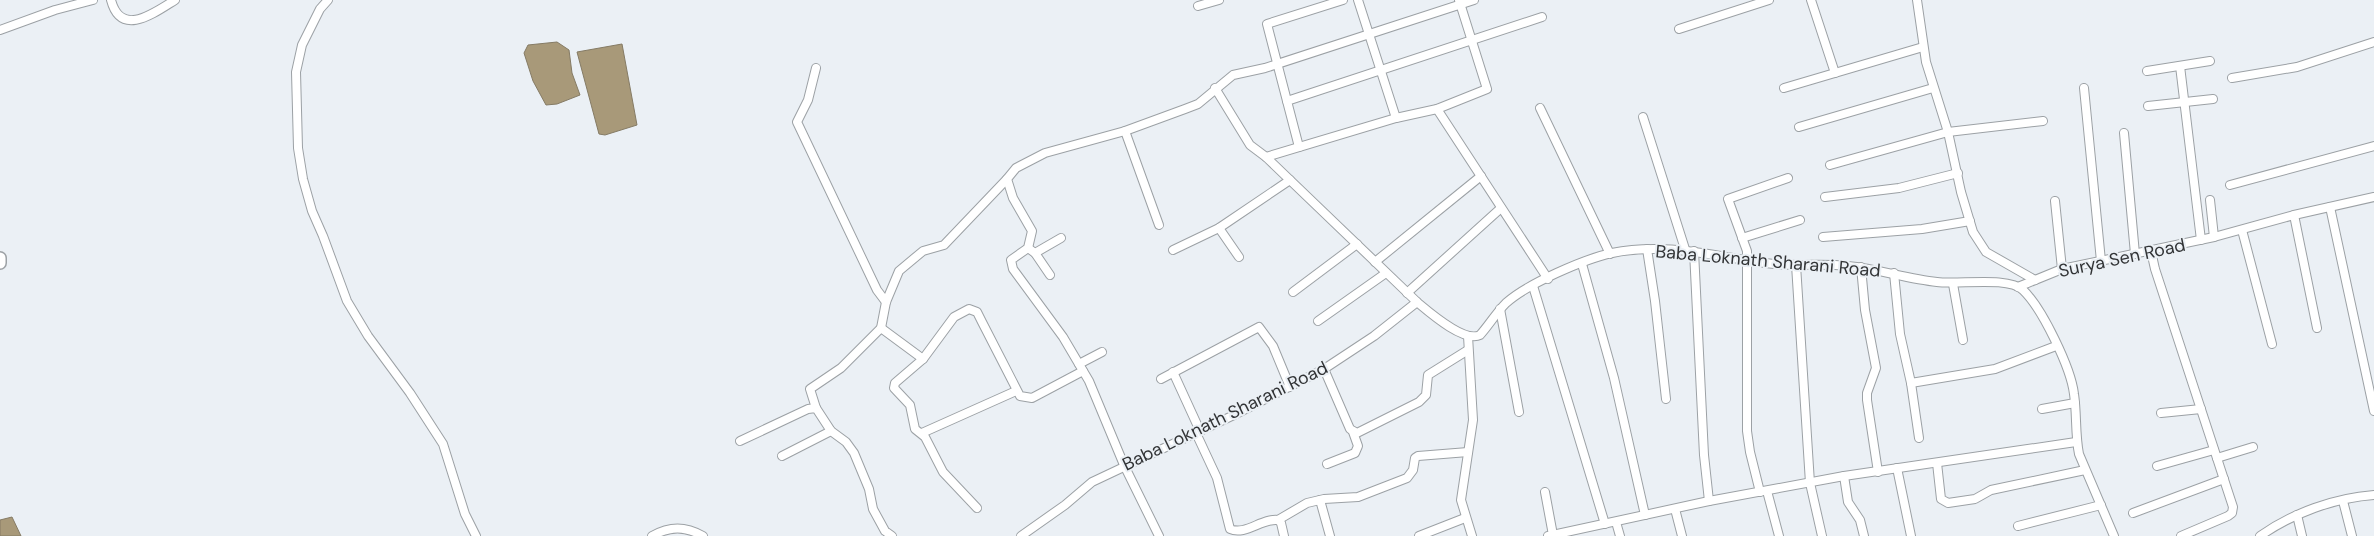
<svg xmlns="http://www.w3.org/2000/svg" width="2374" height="536" font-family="'DM Sans',sans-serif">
	<rect width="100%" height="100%" fill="#ebf0f5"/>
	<g fill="#a89979" stroke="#857b65">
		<path d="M557 42 569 50 572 73 580 95 557 104 546 105 533 81 524 53 528 45Z"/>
		<path d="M622 44 637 125 605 135 599 134 577 52Z"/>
		<path d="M12 517 21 536H0V520Z"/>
	</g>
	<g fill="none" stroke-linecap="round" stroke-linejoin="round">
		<defs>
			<g id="street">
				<path d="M111 0C121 38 154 13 175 0"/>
				<path d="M328 0 320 9 302 45 296 72 298 148 303 179 312 211 323 236 347 301 368 336 410 393 443 444 465 514 476 536"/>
				<path d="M1358 0 1396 118"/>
				<path d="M1811 0 1835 73"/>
				<path d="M1917 0 1926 62 1948 132 1961 192 1973 232 1986 252 2035 280"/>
				<path d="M1198 6 1219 0"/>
				<path d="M1679 29 1769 0"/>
				<path d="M0 30 55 10 93 0"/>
				<path d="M2180 66 2201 240"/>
				<path d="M816 68 808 100 797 122 877 290 886 302"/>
				<path d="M2147 71 2210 61"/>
				<path d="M2232 78 2297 67 2374 42"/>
				<path d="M1215 88 1250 145 1266 157 1417 302C1429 312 1464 343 1480 335 1489 325 1496 313 1506 303 1527 284 1584 259 1612 253 1665 242 1713 256 1765 263 1793 267 1821 263 1848 266 1879 269 1907 279 1937 282 1958 285 2008 276 2023 290 2042 308 2071 368 2074 394 2077 414 2075 434 2079 454L2114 536"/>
				<path d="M1784 88 1923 47"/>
				<path d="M2084 88 2101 261"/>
				<path d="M1287 101 1267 24 1343 0"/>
				<path d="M2148 106 2213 99"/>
				<path d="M1540 108 1610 254"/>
				<path d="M1437 109 1548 279"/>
				<path d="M1643 117 1685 249"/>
				<path d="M1799 127 1933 88"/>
				<path d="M1125 131 1159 225"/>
				<path d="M2124 133 2135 254"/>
				<path d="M1299 147 1287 101 1542 17"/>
				<path d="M1266 157 1396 118 1437 109 1487 89 1459 0"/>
				<path d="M1830 165 1948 132 2043 121"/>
				<path d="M2230 185 2374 146"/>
				<path d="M1825 197 1899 188 1958 173"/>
				<path d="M2210 200 2214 237"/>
				<path d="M2055 201 2062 269"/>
				<path d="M2330 207 2374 411"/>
				<path d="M2294 215 2317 328"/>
				<path d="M1219 228 1239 257"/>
				<path d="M2242 230 2272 344"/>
				<path d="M1823 237 1922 229 1970 221"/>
				<path d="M1742 238 1800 220"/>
				<path d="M1028 248 1035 253 1061 238"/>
				<path d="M1647 249 1655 301 1666 399"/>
				<path d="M1173 250 1219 228 1290 180"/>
				<path d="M1694 251 1704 455 1709 501"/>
				<path d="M2151 251 2155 269 2233 507 2232 513 2228 516 2181 536"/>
				<path d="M1035 253 1050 275"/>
				<path d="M1375 262 1481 176"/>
				<path d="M1582 264 1614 378 1645 515"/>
				<path d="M1796 265 1810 483 1822 536"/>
				<path d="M1861 267 1865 310 1876 368 1867 393V400L1878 472"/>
				<path d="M1894 273 1900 334 1911 383 1919 438"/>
				<path d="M1953 284 1963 340"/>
				<path d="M1533 286 1605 524"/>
				<path d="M2018 287 2062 269 2214 237 2294 215 2374 197"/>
				<path d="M1293 292 1357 244"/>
				<path d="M1407 293 1501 208"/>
				<path d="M1500 309 1519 412"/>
				<path d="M1318 321 1386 273"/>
				<path d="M881 328 923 359"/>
				<path d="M1468 336 1473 420 1461 500 1472 536"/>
				<path d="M1079 364 1102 352"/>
				<path d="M1324 369 1350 429 1357 433 1419 402 1426 395 1428 375 1468 350"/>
				<path d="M1173 372 1200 431"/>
				<path d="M1161 379 1259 327 1273 346 1290 387"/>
				<path d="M1911 383 1995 369 2056 346"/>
				<path d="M816 408 810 389 841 368 881 328 886 302 899 271 923 251 944 245 1007 179"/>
				<path d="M2042 409 2075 403"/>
				<path d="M2161 413 2201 409"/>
				<path d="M922 433 1016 391"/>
				<path d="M1196 433 1217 478 1230 529C1245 536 1262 518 1278 520L1281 523 1284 536"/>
				<path d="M740 441 808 409 816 408 831 431 846 442 854 453 869 489 873 509 885 531 892 536"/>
				<path d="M782 456 831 431"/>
				<path d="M2217 458 2253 447"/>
				<path d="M1937 463 1941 499 1948 503 1975 499 1991 490 2085 470"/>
				<path d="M1327 464 1355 453 1358 446 1353 432"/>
				<path d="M2157 466 2214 450"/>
				<path d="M1897 468 1911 536"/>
				<path d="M1844 476 1848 502 1860 520 1864 536"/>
				<path d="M1767 491 1779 536"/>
				<path d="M1545 492 1553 535"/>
				<path d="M1760 492 1750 452 1747 431V251L1728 199 1788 178"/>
				<path d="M1320 500 1330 536"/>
				<path d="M2343 501 2352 536"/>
				<path d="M977 508 943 472 925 437 915 429 910 405 894 388 895 383 923 359 954 317 969 309 977 312 982 322 1020 396 1032 398 1083 371"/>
				<path d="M1675 509 1682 536"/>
				<path d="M2133 513 2224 479"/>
				<path d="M2297 515 2302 536"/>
				<path d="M1278 520 1307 503 1324 499 1358 497 1407 478 1413 470 1415 458 1418 456 1468 452"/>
				<path d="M1616 522 1620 536"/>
				<path d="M2018 526 2101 505"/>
				<path d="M652 536C670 526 685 526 703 536"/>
				<path d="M1021 536 1065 505 1092 482 1234 415 1324 369 1374 336 1417 302"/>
				<path d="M1159 536 1124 465 1089 381 1063 337 1013 269 1011 260 1028 248 1032 231 1013 198 1007 179 1016 168 1045 153 1125 131 1185 109 1198 104 1233 75 1265 68 1474 0"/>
				<path d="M1419 536 1465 518"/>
				<path d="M1548 536 1709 501 1844 476 2076 442"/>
				<path d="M2260 536C2293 513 2334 498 2374 495"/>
			</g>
			<path id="secondary" d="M0 258V263"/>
		</defs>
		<use href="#street" stroke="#9ca1a5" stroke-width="10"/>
		<use href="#secondary" stroke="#9ca1a5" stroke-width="14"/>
		<use href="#street" stroke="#fff" stroke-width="8"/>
		<use href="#secondary" stroke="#fff" stroke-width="11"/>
	</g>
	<g text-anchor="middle" stroke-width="4" stroke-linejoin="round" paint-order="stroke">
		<g font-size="18" fill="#323436" stroke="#ebf0f5">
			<text transform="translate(2122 258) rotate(-12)" y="6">Surya Sen Road</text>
			<text transform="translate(1768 261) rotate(5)" y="6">Baba Loknath Sharani Road</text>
			<text transform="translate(1225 416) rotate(-26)" y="6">Baba Loknath Sharani Road</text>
		</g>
	</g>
</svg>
